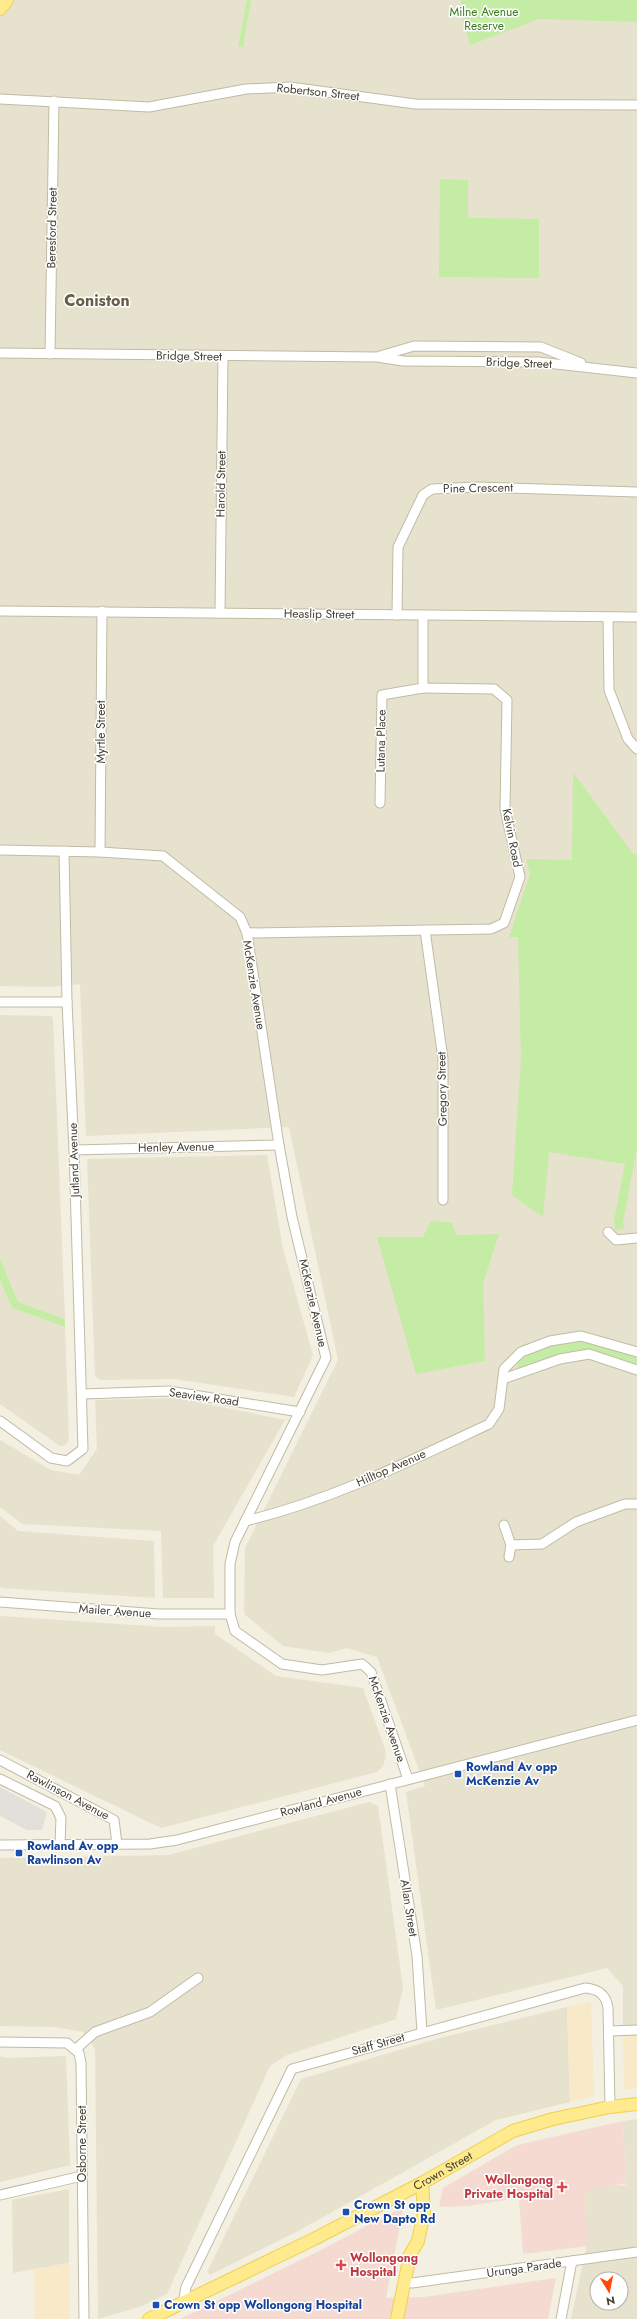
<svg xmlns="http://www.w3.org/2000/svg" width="637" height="2319" font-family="Jost,sans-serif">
	<rect width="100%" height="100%" fill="#f3efe1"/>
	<g fill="#e7e2ce" fill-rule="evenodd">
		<path d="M0 0H637V2026L623 2028V1986L607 1968 436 2010 406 1792 425 1786 377 1657 347 1648 329 1653 283 1646 244 1614 245 1548 338 1360 289 1127 86 1136 80 984 50 987 0 986Z"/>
		<path d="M0 1015 51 1016 53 1018 65 1319 18 1302 0 1258Z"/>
		<path d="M267 1155 283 1249 313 1355 294 1397 174 1379 100 1380 95 1376 87 1159Z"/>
		<path d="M0 1280 12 1308 65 1327 69 1441 65 1445 60 1446 0 1404Z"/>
		<path d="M177 1398 285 1420 213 1546 214 1598H163L161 1531 22 1524 0 1507V1440L51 1470 79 1475 97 1449 95 1400Z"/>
		<path d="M0 1516 18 1531 154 1541 155 1598 2 1588 0 1587Z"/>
		<path d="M0 1616 164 1627 215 1626V1634L276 1676 363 1688 385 1749 386 1756 383 1766 377 1772 161 1828 0 1750Z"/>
		<path d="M369 1802 378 1806 403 1988 396 2019 287 2055 270 2066 167 2294 142 2306 98 2319 95 2049 83 2032 54 2027 0 2026V1858L168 1855Z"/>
		<path d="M567 2007 570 2102 496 2120 300 2230 210 2275 207 2272 301 2079 440 2038Z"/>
		<path d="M0 2056 7 2058 66 2056 70 2165 0 2182Z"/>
		<path d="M637 2119V2319H571L586 2249 585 2187 626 2185 623 2121ZM597 2279H621V2303H597Z"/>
		<path d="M69 2189V2263L13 2273 12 2200Z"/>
	</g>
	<g fill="#f8e9c8">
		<path d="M591 2002 594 2096 570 2102 567 2007Z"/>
		<path d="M637 2026V2088L624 2090 623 2028Z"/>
		<path d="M69 2263 70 2319H35L34 2269Z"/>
	</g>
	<g fill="#f5dad2">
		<path d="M623 2121 626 2183 585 2191 588 2246 523 2254 519 2198 468 2206 439 2207 443 2188 517 2145Z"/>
		<path d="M399 2209 403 2210 386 2298 423 2297 556 2278 548 2319H180L315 2253Z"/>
	</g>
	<g fill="#c4eca4">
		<path d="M247 0H251L243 47 238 46Z"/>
		<path d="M461 0H637V22L539 19 470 45 462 17Z"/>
		<path d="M440 179 468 180V218L539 219V278L439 277Z"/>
		<path d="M573 772 633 854H637V1148L623 1222 624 1229 615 1230 614 1221 625 1164 549 1152 543 1217 512 1195 521 1058 518 937H509L530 874 526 859 572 860Z"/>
		<path d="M431 1221 452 1223 456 1235 499 1234 483 1283 485 1361 416 1374 377 1237H423Z"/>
		<path d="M0 1258 18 1302 65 1319V1327L12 1308 0 1280Z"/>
		<path d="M577 1341 637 1355V1365L589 1350 563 1353 517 1370 518 1361C537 1348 554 1343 577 1341Z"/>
	</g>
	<path fill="#e2e0da" d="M0 1787 47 1812 42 1830H27L0 1816Z"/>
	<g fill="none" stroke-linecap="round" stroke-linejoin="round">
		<defs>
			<g id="minor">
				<path d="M0 99 149 107 246 89 290 87 415 104 637 105"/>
				<path d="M0 353 377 357 403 361 538 362 637 373"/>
				<path d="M50 354 54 101"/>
				<path d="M380 356 414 346 541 347 581 363"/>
				<path d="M0 611 637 617"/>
				<path d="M220 613 223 356"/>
				<path d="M397 615 398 547 423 495 432 489 477 487 637 492"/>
				<path d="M608 617 609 690 628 739 637 749"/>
				<path d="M380 803 382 695 423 688"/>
				<path d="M0 850 100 852 163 856 240 917 247 933 279 1145 292 1217 326 1358 235 1542 230 1564V1614L235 1631 282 1664 322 1670 362 1664 371 1672 408 1779"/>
				<path d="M100 852 102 611"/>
				<path d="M425 930 443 1059V1200"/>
				<path d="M247 933 491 929 504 923 520 877 505 809 507 700 494 689 423 688V615"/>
				<path d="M0 1002H67"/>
				<path d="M74 1150 279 1145"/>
				<path d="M608 1232 616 1240 637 1238"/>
				<path d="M503 1379 560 1359 589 1354 637 1370"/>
				<path d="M83 1394 169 1391 300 1412"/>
				<path d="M0 1421 51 1458 67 1461 83 1449 74 1150 67 1002 64 851"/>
				<path d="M245 1521C330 1501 410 1461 489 1424L499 1409 504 1369 521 1352 550 1341 581 1336 637 1352"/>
				<path d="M504 1525 511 1545 542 1544 576 1522 625 1504H637"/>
				<path d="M509 1557 511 1545"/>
				<path d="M0 1602 159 1614H230"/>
				<path d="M0 1760 114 1820 117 1844"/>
				<path d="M0 1779 55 1806 61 1818 60 1844"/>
				<path d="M390 1784 417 1956 422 2032"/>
				<path d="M0 1845 150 1844 177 1840 637 1720"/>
				<path d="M609 2031 637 2030"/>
				<path d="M0 2042 67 2043 79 2053 81 2063 84 2319"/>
				<path d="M76 2049 95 2032 150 2012 198 1978"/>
				<path d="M0 2195 82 2176"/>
				<path d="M412 2283 637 2252"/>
				<path d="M183 2303 186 2287 292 2069 585 1988C598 1989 606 1994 608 2008L610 2107"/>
				<path d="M561 2319 572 2261"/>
			</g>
			<g id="major">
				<path d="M0 9 7 0"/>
				<path id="s1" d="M149 2319 314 2239 422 2183 513 2131 553 2119 610 2107 637 2104"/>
				<path d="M397 2319 410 2255 418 2241 424 2212 422 2183"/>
			</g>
		</defs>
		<use href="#minor" stroke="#c1bba5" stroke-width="11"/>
		<use href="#major" stroke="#efd052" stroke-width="14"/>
		<use href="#minor" stroke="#fff" stroke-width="9"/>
		<use href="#major" stroke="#ffea8d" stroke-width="12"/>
	</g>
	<g fill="#1a4fb4" stroke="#fff" stroke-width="1.5">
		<rect x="454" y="1770" width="8" height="8" rx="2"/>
		<rect x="15" y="1849" width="8" height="8" rx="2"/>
		<rect x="342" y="2208" width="8" height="8" rx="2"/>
		<rect x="152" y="2301" width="8" height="8" rx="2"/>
	</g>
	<g fill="#e0444e" stroke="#fff" stroke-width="1.5">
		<path d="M560 2181h4v4h4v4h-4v4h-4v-4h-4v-4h4z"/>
		<path d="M339 2259h4v4h4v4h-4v4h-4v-4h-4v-4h4z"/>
	</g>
	<g text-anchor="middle" stroke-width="3" stroke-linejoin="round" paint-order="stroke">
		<g font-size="12" fill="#397a20" stroke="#fff">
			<text x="484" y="16">Milne Avenue<tspan x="484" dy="14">Reserve</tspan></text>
		</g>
		<g font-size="12" fill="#443e31" stroke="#fff">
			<text transform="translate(318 92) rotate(6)" y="4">Robertson Street</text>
			<text transform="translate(52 228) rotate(-89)" y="4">Beresford Street</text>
			<text transform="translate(189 356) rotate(1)" y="4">Bridge Street</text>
			<text transform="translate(519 363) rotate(2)" y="4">Bridge Street</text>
			<text transform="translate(221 484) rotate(-89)" y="4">Harold Street</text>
			<text transform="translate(478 488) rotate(-1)" y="4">Pine Crescent</text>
			<text transform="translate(319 614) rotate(1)" y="4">Heaslip Street</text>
			<text transform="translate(101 732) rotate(-90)" y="4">Myrtle Street</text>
			<text transform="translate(381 741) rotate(-89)" y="4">Lutana Place</text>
			<text transform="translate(512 838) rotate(79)" y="4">Kelvin Road</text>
			<text transform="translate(254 985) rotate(81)" y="4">McKenzie Avenue</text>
			<text transform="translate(442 1089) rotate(-91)" y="4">Gregory Street</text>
			<text transform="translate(176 1147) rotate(-1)" y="4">Henley Avenue</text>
			<text transform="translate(74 1160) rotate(-92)" y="4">Jutland Avenue</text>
			<text transform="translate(313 1303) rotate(77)" y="4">McKenzie Avenue</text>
			<text transform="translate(204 1397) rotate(8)" y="4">Seaview Road</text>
			<text transform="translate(391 1468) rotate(-24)" y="4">Hilltop Avenue</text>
			<text transform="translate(115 1611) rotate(4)" y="4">Mailer Avenue</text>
			<text transform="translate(387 1719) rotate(71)" y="4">McKenzie Avenue</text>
			<text transform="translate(68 1795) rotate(28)" y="4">Rawlinson Avenue</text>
			<text transform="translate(321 1802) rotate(-15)" y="4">Rowland Avenue</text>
			<text transform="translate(409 1908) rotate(81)" y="4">Allan Street</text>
			<text transform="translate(378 2044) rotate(-16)" y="4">Staff Street</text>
			<text transform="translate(82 2144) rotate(-90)" y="4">Osborne Street</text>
			<text dy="4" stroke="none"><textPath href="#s1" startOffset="329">Crown Street</textPath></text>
			<text transform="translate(524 2268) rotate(-8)" y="4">Urunga Parade</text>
		</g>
		<g font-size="12" font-weight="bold" fill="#164399" stroke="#fff" text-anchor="start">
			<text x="466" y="1771">Rowland Av opp<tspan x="466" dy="14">McKenzie Av</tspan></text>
			<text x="27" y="1850">Rowland Av opp<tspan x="27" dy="14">Rawlinson Av</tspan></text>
			<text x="354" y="2209">Crown St opp<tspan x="354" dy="14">New Dapto Rd</tspan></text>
			<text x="164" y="2309">Crown St opp Wollongong Hospital</text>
		</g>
		<g font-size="12" font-weight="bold" fill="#be3a42" stroke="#fff" text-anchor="end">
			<text x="553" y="2184">Wollongong<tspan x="553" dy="14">Private Hospital</tspan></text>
			<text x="350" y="2262" text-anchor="start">Wollongong<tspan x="350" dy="14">Hospital</tspan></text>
		</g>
		<g font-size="16" font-weight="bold" fill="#685e47" stroke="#fff">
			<text x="97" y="306">Coniston</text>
		</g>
	</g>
	<g transform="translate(609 2291) rotate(170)"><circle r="19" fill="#ffffff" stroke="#b4b2ad"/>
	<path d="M0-3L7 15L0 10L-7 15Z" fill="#ff490b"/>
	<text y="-6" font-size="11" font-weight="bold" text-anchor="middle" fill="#443e31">N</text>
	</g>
</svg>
